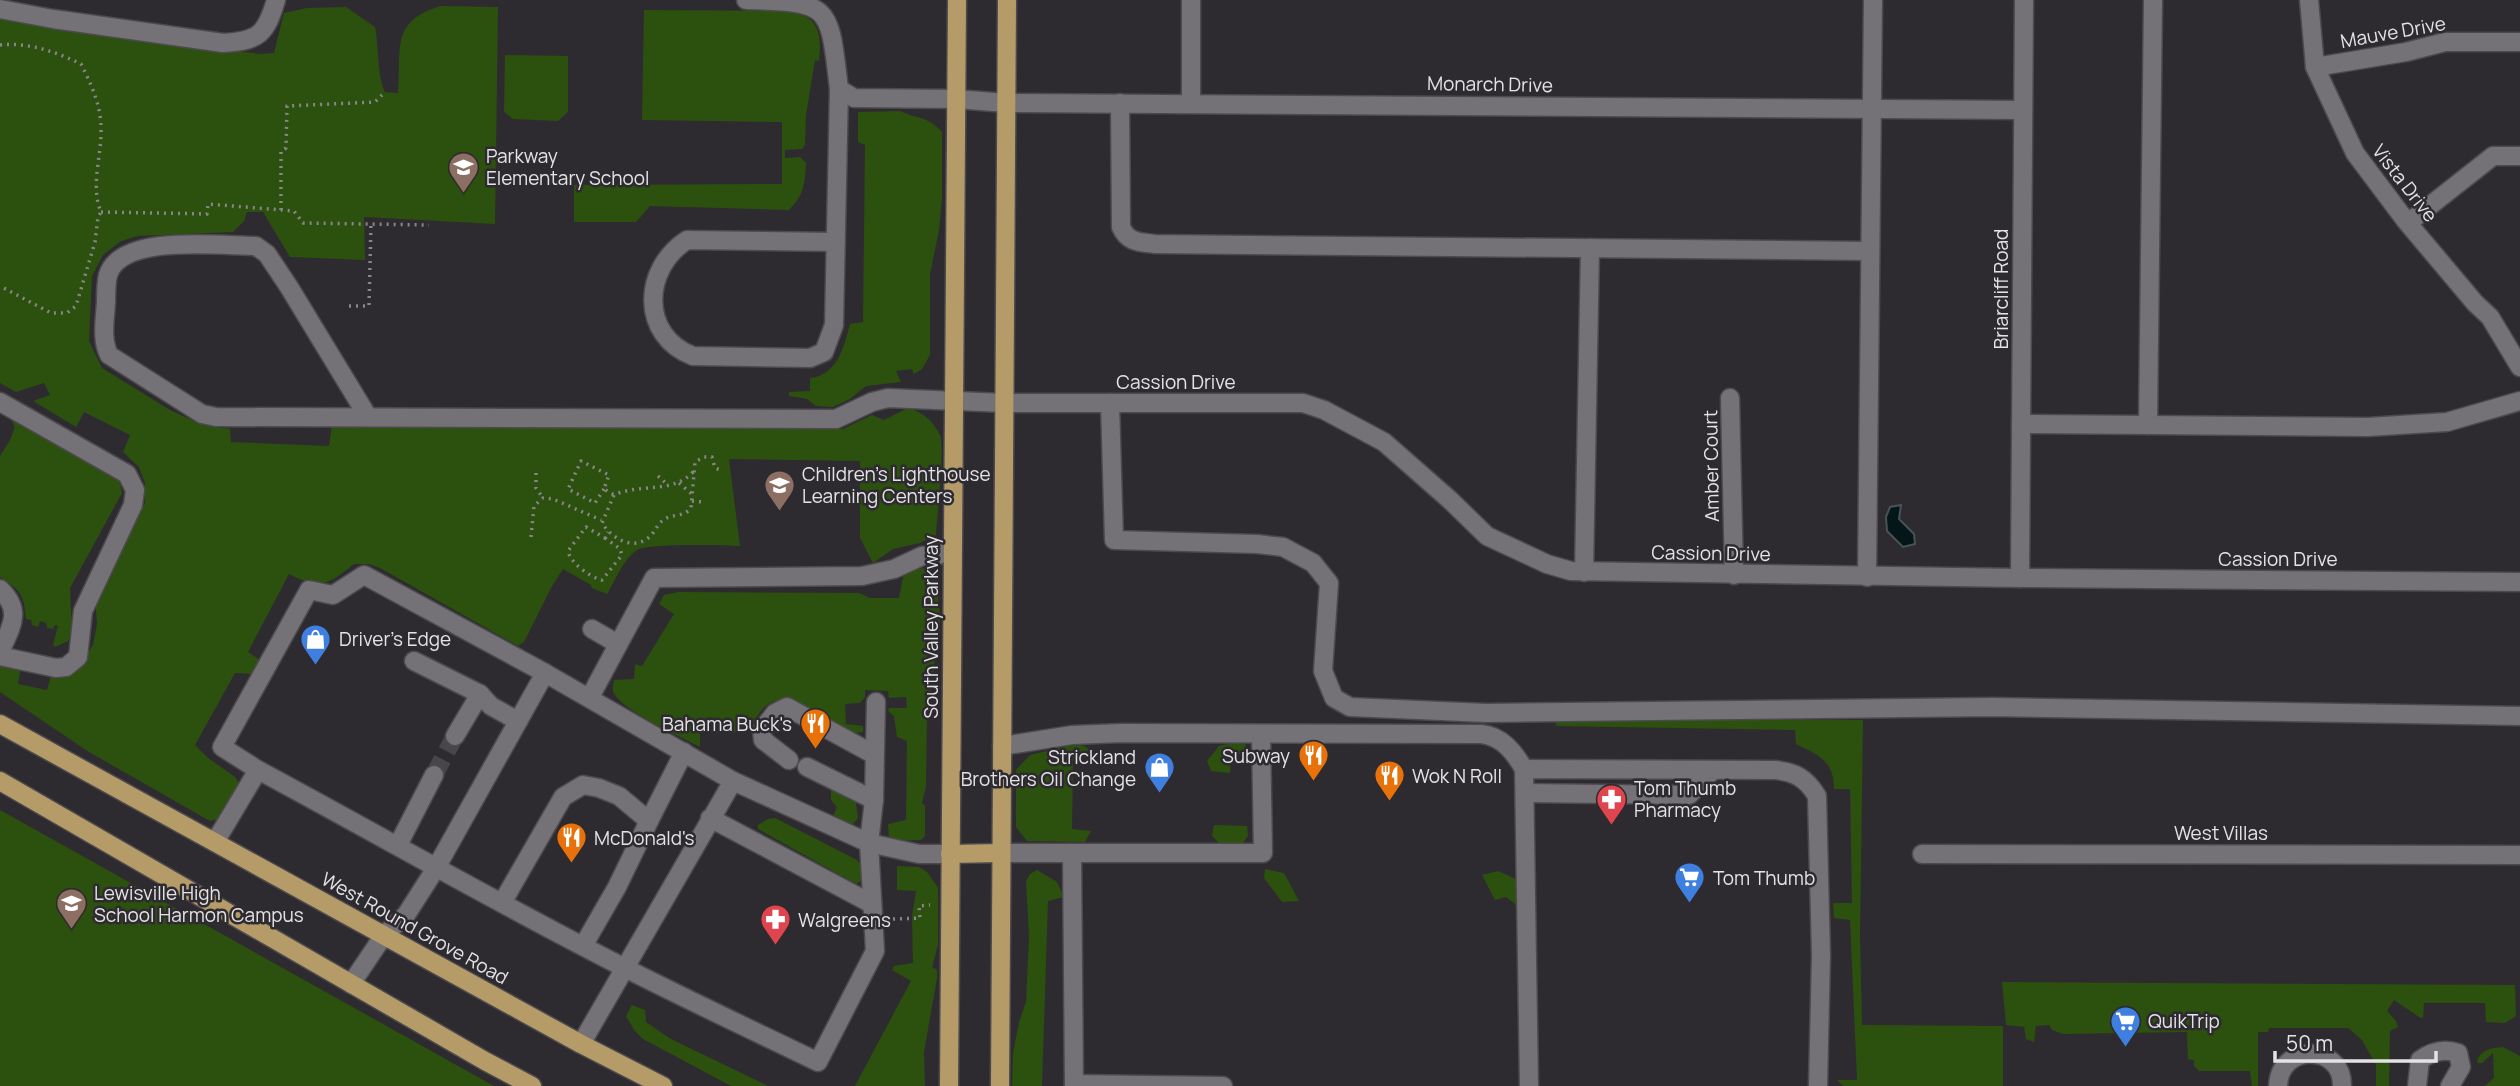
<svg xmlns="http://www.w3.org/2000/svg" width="2520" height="1086" font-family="Manrope,sans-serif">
	<rect width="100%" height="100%" fill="#2e2b30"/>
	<g fill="#2c500e">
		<path d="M441 6 498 7 495 224 364 217 365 260 290 257 263 212H247L244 221 233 232 138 236 121 241 103 255 92 276 89 341 102 368 170 410 203 425 230 429 231 442 329 446 332 425 843 429 872 415 884 420 908 408C923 412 933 421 940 435 945 446 937 518 936 535L920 543 893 549 873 563 860 538V461L729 459 740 546C724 545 648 543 637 550 624 558 615 581 607 594L592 588 591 585 563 569 552 586 524 642 518 646 382 569 369 564H354C328 585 320 590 289 574L248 652 261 661 254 674 235 673 195 745 208 758 235 777 243 789 223 818 210 821 89 752 0 692V663L21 667 18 684 47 690 52 672 82 662 93 645 97 624 95 595 145 503V483L139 467 123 452 130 435 84 412 76 427 33 401 50 395 44 383 16 392 0 383V19L260 54 274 53 284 13 307 8 346 7 375 27C379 47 377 75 385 92L398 93C402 50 389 21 441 6Z"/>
		<path d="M644 10 788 11C819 16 822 32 819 61L815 60 806 115 805 145 802 149 785 150V158L800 157 806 163C805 184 804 195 789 210L650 206 636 222H574V185L782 184V122L642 120Z"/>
		<path d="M505 55 568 56V112L558 121 513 119 504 112Z"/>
		<path d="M900 111C919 120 926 115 942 132V198L939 230 930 274V355L922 369 914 374 912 369 896 371 901 382 866 386 850 399 833 407 816 406 807 399 789 396V392L810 391V378C838 375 844 346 850 324L863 322 865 145 858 142V112Z"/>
		<path d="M9 415 112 474 120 482 122 493 70 588 72 631 68 641 55 647 53 645 58 626 55 625 53 629 47 628 46 623 40 621 38 627 32 625 31 620 26 619C24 594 21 591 0 577V456L10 440 15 427Z"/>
		<path d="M924 568 935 573 940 614V641L935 652 934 674 927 711 926 786 922 803 925 806V836L921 840 896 841 889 838 888 824 906 820 907 741 897 737 894 716 888 711 889 708H907L906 697 889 698 888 691 865 690V697L860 703 845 704 846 724 863 726V732L848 734 784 700C763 700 758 715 749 732L700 733V747C683 738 617 708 613 691 612 687 614 684 614 680L634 679 635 664 642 666 674 614 659 604 664 595 678 592 859 593 870 598H899L903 577 911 570Z"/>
		<path d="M1555 719 1863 720 1860 935 1862 1025 2003 1026V1086H1843L1837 1080H1857L1850 920 1834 918 1833 903H1852L1850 789H1834C1834 761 1819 755 1796 744L1795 730 1556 726Z"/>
		<path d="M1236 742 1245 744 1250 754H1231L1230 773 1211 771 1207 761 1219 746Z"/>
		<path d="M1075 744 1085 746 1088 749V756L1073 759 1072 829 1091 831 1085 842 1027 841 1016 827V770L1030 755Z"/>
		<path d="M831 782 850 786 856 804 858 818 853 824 842 825 832 819 837 807 831 800Z"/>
		<path d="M0 810 494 1086H0Z"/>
		<path d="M775 818 857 860 862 867 864 879 856 884 758 829V825L768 819Z"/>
		<path d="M1214 825 1247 826 1248 836 1243 843H1219L1212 836Z"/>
		<path d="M897 866 919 867 927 872 938 888V945L932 967 937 970V978L924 1052 925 1086H855L911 981 892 970 894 966 913 963 912 916 916 891 897 890Z"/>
		<path d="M1265 869 1284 873 1299 901 1282 902 1264 878Z"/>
		<path d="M1037 870 1057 882 1064 897 1048 901 1042 1086H1012L1013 1053 1019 1022 1026 1002 1029 936 1026 881 1030 874Z"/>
		<path d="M1498 871 1514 878 1524 893 1519 907 1506 897 1495 900 1482 875Z"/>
		<path d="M2002 982 2515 985 2516 1016 2505 1023 2486 1022 2485 1003H2424L2423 1018 2419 1017 2394 1000 2387 1011 2396 1021 2398 1027 2390 1031 2389 1086H2376V1065L2362 1040 2348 1028H2269L2268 1032H2258V1086H2252L2250 1071H2199L2194 1066V1060L2188 1059 2187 1032 2063 1034 2052 1030 2049 1025 2036 1026 2034 1042 2026 1039 2024 1027 2006 1025Z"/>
		<path d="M632 1005 645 1010 646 1022 671 1039 768 1086H731L643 1039 635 1031 626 1016Z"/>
		<path d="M2503 1047 2520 1056V1086H2485L2494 1078 2493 1053 2482 1063H2478L2477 1060C2483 1049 2491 1048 2503 1047Z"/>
	</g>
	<path fill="#041618" stroke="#475356" stroke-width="2" d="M1901 505 1899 519 1914 534 1915 544 1903 547 1887 531 1886 517 1890 507Z"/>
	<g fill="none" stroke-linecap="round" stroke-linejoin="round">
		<path stroke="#49464b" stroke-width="18" stroke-dasharray="18 9" stroke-linecap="butt" d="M434 775 455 736"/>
		<defs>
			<g id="minor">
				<path d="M746 0C833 2 829 6 839 89L854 98 956 99 1006 103 2023 110"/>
				<path d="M1191 0V103"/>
				<path d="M2309 0 2315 67 2355 153 2406 221 2475 303 2490 317 2520 367"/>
				<path d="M0 9 53 19 223 43C259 41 266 34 276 0"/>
				<path d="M2315 67 2406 52 2445 42H2520"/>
				<path d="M1120 103 1121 227C1128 243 1140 242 1155 244L1870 251"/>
				<path d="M2408 223 2493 156H2520"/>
				<path d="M836 242 687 240C642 269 640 336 693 356L810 358 824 352 834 325 839 89"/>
				<path d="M1730 398 1734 575"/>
				<path d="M0 402 127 474 135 490 133 505 83 611 78 657 66 667 56 668 0 656"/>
				<path d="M1110 403 1114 540 1257 544 1283 547 1313 563 1329 583 1323 671 1334 698 1350 707 1486 713 1992 707 2520 716"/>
				<path d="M368 417 289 287 267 254 256 246C221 246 121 233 108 275 106 283 106 293 106 302 105 321 101 338 109 355L202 414 216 417 836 419 872 402 888 398 1004 403H1303L1324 410 1384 442 1450 500 1487 536 1547 564 1571 571 2020 578 2520 582"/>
				<path d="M2021 424 2148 425 2153 0"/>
				<path d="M2148 425 2368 427 2447 422 2520 401"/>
				<path d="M1584 572 1590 248"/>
				<path d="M1867 577 1873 0"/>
				<path d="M2020 578 2024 0"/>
				<path d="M0 589C23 611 11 627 0 652"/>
				<path d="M592 629 618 644"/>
				<path d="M414 661 480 694 491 706 518 721"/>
				<path d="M590 697 654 578 862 576 894 569 922 556 939 555 952 543"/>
				<path d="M455 736 480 694"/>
				<path d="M1002 746 1072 735 1122 733 1481 734C1502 736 1514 752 1524 769"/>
				<path d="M789 760 763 740 762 730 775 713 787 707 873 754"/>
				<path d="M807 767 874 800"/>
				<path d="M258 770C381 836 502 906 627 969 690 1001 754 1031 818 1062L875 951 869 843 874 800 876 702"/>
				<path d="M1525 793 1689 795 1713 770"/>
				<path d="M710 818 872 904"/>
				<path d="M649 821 684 752"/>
				<path d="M215 842 258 770 222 747 309 590 333 595 364 575 545 673"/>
				<path d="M398 845 434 775"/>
				<path d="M1001 853H1263L1261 734"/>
				<path d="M1072 853 1074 1086"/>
				<path d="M1922 854 2520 855"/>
				<path d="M502 903 563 797 583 785 599 788 619 796 649 821 617 887 583 946"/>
				<path d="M351 984 384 935 406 915 436 868 545 673 733 781"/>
				<path d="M581 1044 733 781 869 843 919 854H950"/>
				<path d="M1074 1084 1223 1086"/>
				<path d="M1529 1086 1524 769 1775 770C1795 772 1806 778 1817 796L1821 955 1818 1086"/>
				<path d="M2278 1086C2280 1042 2343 1044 2342 1086"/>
				<path d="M2417 1086 2420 1060C2431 1052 2444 1048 2458 1053L2461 1067 2450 1086"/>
			</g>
			<g id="major">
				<path d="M0 724 581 1044 663 1086"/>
				<path d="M0 781 485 1061 532 1086"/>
				<path d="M950 854 1001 853"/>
				<path d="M949 1086 957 0"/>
				<path d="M1000 1086 1007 0"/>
			</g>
		</defs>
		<use href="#minor" stroke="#4c4a4d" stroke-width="21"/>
		<use href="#major" stroke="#4c4a4d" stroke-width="21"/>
		<g stroke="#88868a" stroke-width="3.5" stroke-dasharray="2 5" stroke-linecap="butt">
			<path d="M0 45C29 42 56 52 81 64 91 84 101 105 101 128 102 154 90 187 101 212L98 217 95 242 76 306 67 313H51L0 286"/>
			<path d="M281 210V151L286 148 287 106 375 102 382 95"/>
			<path d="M101 212 207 214 208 204 294 211 303 223 429 225"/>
			<path d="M349 306H369L371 224"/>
			<path d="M693 472C673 494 640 483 614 495L602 523C611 537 631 551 648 538 654 534 656 526 662 521 671 513 683 518 691 508L695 462 704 457H712L715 468 720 470"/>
			<path d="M536 473V488L543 498"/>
			<path d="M658 476 668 485"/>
			<path d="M679 483 692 494"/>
			<path d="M604 489 595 503 568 489 581 461 609 475 604 489 614 495"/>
			<path d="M692 501 703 502"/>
			<path d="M531 537 534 506 543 498 553 499 601 520"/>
			<path d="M605 538 620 549 622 555 602 580C590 577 570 563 568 551L586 527 605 538 608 532"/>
			<path d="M893 919 920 918 919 906 930 905"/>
		</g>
		<use href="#minor" stroke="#747177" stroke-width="18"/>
		<use href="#major" stroke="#b59b67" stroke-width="18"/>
	</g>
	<defs>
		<symbol id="school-pin" viewBox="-11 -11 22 30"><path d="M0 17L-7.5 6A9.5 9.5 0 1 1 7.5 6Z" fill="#8d6e63" stroke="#2e2b30"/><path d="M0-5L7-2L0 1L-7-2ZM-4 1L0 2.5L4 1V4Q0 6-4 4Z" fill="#fff"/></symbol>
		<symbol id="shop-pin" viewBox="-11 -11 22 30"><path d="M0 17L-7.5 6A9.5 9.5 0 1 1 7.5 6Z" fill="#3f7fe0" stroke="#2e2b30"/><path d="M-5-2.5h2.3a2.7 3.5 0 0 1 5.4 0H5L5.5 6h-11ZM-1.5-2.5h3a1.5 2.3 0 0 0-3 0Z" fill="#fff"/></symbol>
		<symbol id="restaurant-pin" viewBox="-11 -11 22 30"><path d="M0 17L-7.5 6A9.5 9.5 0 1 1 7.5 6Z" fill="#e8710a" stroke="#2e2b30"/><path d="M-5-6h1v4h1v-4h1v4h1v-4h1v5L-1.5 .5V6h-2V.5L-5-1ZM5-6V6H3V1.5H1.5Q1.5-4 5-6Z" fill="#fff"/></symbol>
		<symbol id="pharmacy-pin" viewBox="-11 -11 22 30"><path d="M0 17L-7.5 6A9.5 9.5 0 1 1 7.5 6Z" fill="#e0444e" stroke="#2e2b30"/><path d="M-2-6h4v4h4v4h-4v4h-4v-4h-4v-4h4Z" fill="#fff"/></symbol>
		<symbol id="supermarket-pin" viewBox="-11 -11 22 30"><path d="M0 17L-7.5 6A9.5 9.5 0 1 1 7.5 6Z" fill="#3f7fe0" stroke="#2e2b30"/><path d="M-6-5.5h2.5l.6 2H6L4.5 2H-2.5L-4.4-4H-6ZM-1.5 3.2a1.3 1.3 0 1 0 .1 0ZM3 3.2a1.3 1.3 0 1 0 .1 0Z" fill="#fff"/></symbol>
	</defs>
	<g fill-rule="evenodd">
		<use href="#school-pin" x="446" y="150" width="35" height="47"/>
		<use href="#school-pin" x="762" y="468" width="35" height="47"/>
		<use href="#shop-pin" x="298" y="622" width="35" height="47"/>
		<use href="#restaurant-pin" x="798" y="706" width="35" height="47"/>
		<use href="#restaurant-pin" x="1296" y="738" width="35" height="47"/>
		<use href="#shop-pin" x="1142" y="750" width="35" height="47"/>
		<use href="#restaurant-pin" x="1372" y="758" width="35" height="47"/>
		<use href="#pharmacy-pin" x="1594" y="782" width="35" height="47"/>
		<use href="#restaurant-pin" x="554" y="820" width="35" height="47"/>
		<use href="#supermarket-pin" x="1672" y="860" width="35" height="47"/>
		<use href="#school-pin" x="54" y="886" width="35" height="47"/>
		<use href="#pharmacy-pin" x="758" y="902" width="35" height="47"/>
		<use href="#supermarket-pin" x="2108" y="1004" width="35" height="47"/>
	</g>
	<g text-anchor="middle" stroke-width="5" stroke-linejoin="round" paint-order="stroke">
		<g font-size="19" fill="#e4e2e5" stroke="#2e2b30">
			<text transform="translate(2393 32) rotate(-10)" y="7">Mauve Drive</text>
			<text transform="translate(1490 84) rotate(1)" y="7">Monarch Drive</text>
			<text transform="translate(2405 183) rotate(52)" y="7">Vista Drive</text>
			<text transform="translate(2001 289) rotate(-90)" y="7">Briarcliff Road</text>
			<text x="1176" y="389">Cassion Drive</text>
			<text transform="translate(1711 466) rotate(-91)" y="7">Amber Court</text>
			<text transform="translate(1711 553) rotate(1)" y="7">Cassion Drive</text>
			<text x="2278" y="566">Cassion Drive</text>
			<text transform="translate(931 627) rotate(-90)" y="7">South Valley Parkway</text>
			<text x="2221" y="840">West Villas</text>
			<text transform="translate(415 928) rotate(29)" y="7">West Round Grove Road</text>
		</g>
		<g font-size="19" fill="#e4e2e5" stroke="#2e2b30" text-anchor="start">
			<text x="486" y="163">Parkway<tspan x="486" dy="22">Elementary School</tspan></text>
			<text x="802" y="481">Children's Lighthouse<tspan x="802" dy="22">Learning Centers</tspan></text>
			<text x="339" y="646">Driver's Edge</text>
			<text x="792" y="731" text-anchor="end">Bahama Buck's</text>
			<text x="1290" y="763" text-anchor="end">Subway</text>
			<text x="1136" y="764" text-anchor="end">Strickland<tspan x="1136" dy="22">Brothers Oil Change</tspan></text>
			<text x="1412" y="783">Wok N Roll</text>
			<text x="1634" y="795">Tom Thumb<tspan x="1634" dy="22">Pharmacy</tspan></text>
			<text x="594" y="845">McDonald's</text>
			<text x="1713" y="885">Tom Thumb</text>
			<text x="94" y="900">Lewisville High<tspan x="94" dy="22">School Harmon Campus</tspan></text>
			<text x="798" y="927">Walgreens</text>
			<text x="2148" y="1028">QuikTrip</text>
		</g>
	</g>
	<path d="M2275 1051v10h161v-10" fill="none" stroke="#e4e2e5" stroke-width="3.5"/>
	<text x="2286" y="1051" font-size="21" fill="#e4e2e5" stroke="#2e2b30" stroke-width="5" paint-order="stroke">50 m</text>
</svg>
